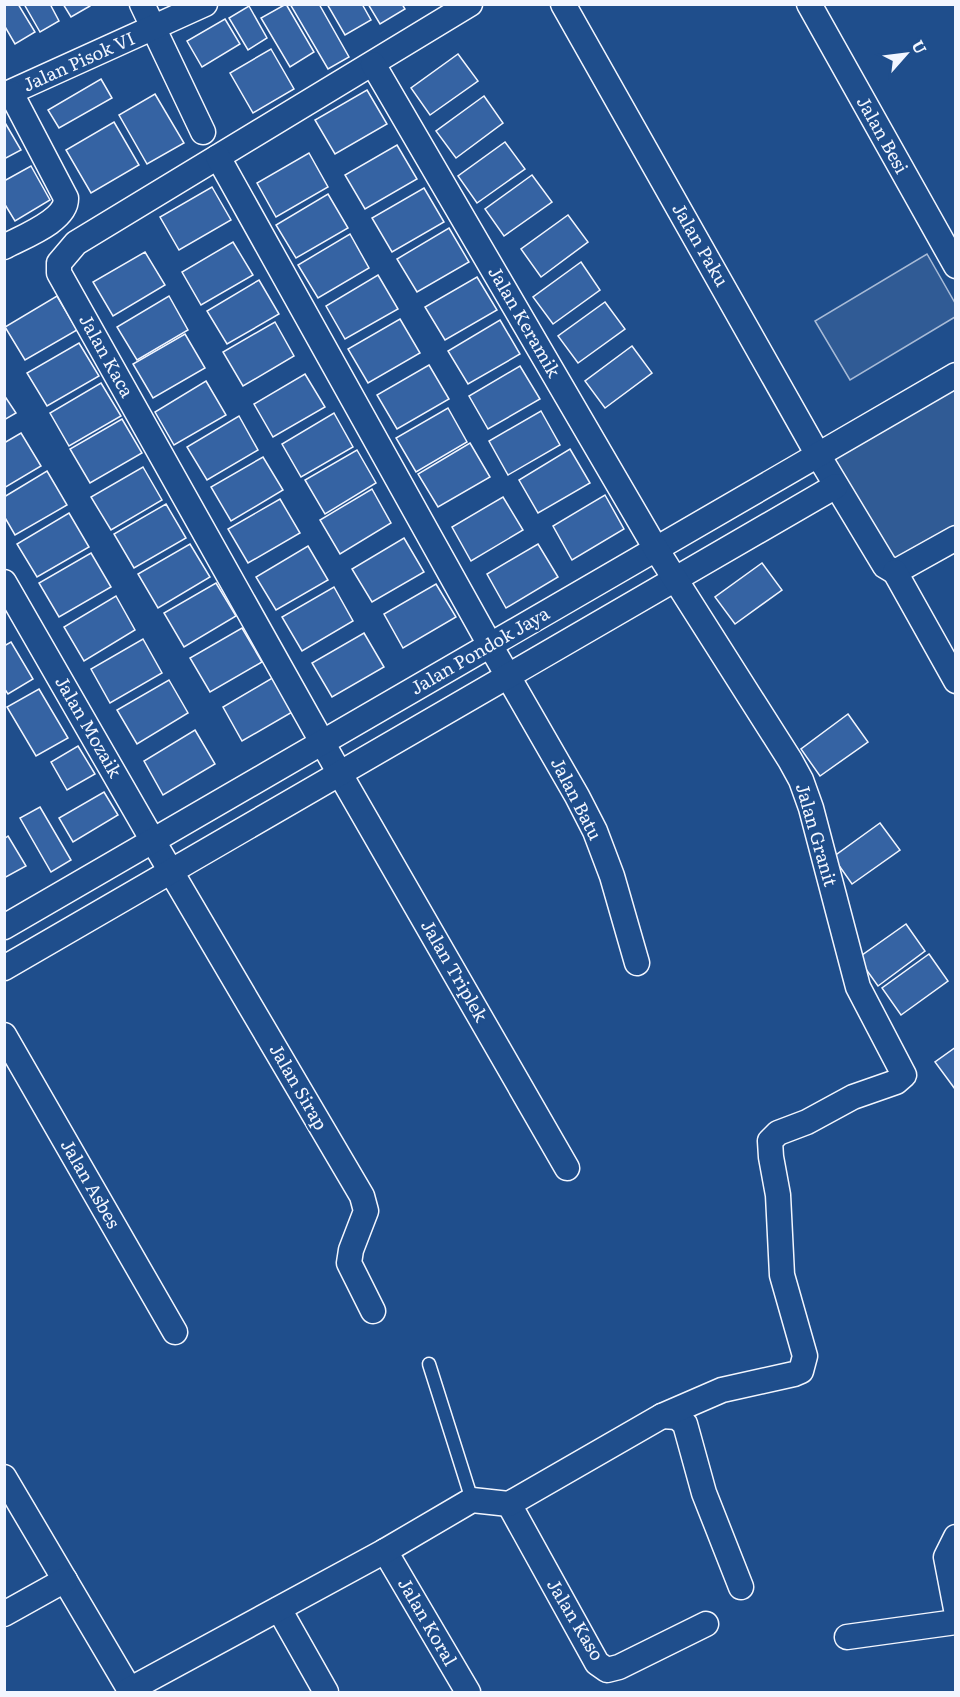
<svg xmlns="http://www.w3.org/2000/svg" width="960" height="1697" font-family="Literata,serif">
	<rect width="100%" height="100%" fill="#1f4e8c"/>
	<g fill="#305b95" stroke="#a8bbd7" stroke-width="1.5">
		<path d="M927 254 955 303V317L850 380 815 321Z"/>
		<path d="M955 377V528L890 566 823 458Z"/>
	</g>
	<g fill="#3563a3" stroke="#f2f6ff" stroke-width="1.5">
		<path d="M4 4H18L35 32 15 44 4 25Z"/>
		<path d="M24 4H50L59 21 40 32Z"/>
		<path d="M63 4H90V6L71 17Z"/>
		<path d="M286 4 314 52 290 67 261 18Z"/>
		<path d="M290 4H319L349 57 328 69Z"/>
		<path d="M327 4H362L371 20 345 35Z"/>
		<path d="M368 4H402L405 9 380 24Z"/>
		<path d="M249 6 267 38 248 50 229 18Z"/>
		<path d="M225 19 240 44 202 67 187 41Z"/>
		<path d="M271 49 294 89 253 113 230 73Z"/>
		<path d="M458 54 478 81 430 115 411 88Z"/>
		<path d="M101 79 112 98 59 128 48 110Z"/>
		<path d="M367 90 387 124 335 154 315 120Z"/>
		<path d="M155 94 184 143 147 164 119 115Z"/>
		<path d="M484 96 503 123 456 158 436 131Z"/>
		<path d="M4 121 21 150 4 159Z"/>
		<path d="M114 122 139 165 91 193 66 150Z"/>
		<path d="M505 142 525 169 477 203 458 176Z"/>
		<path d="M397 145 417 179 365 209 345 175Z"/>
		<path d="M309 153 328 187 276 217 257 183Z"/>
		<path d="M31 166 50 200 15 221 4 203V181Z"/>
		<path d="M532 175 552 202 504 236 485 209Z"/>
		<path d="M212 187 231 220 179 250 160 217Z"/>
		<path d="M424 188 444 222 392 252 372 218Z"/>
		<path d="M328 194 348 228 296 258 276 225Z"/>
		<path d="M568 215 588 242 541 277 521 249Z"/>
		<path d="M449 228 469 262 417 292 397 259Z"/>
		<path d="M350 234 369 268 318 298 298 265Z"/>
		<path d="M233 242 253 275 201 305 182 272Z"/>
		<path d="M145 252 165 285 113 316 93 282Z"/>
		<path d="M581 262 600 290 553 324 533 297Z"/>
		<path d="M378 275 398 309 345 339 326 306Z"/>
		<path d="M477 277 497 310 445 340 425 307Z"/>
		<path d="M259 280 279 314 227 344 207 311Z"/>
		<path d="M57 296 77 330 25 360 5 327Z"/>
		<path d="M169 296 188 330 137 360 117 327Z"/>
		<path d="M605 302 625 329 578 363 558 336Z"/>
		<path d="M400 319 420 353 368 383 348 349Z"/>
		<path d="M500 320 520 354 468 384 448 351Z"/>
		<path d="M275 322 294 356 243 386 223 352Z"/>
		<path d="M185 334 205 368 153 398 133 364Z"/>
		<path d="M79 343 99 376 47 406 27 373Z"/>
		<path d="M632 346 652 373 605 408 585 381Z"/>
		<path d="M429 365 449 399 397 429 377 395Z"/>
		<path d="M520 366 540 399 488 429 469 396Z"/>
		<path d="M305 374 325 407 273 437 254 404Z"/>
		<path d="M206 381 226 415 174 445 155 412Z"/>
		<path d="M101 383 121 416 69 446 50 413Z"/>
		<path d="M4 395 16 413 4 420Z"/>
		<path d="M448 408 467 442 416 472 396 438Z"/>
		<path d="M541 411 560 445 508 475 489 441Z"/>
		<path d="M334 413 353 447 301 477 282 444Z"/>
		<path d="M239 416 258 450 207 480 187 447Z"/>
		<path d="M122 419 142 453 90 483 70 449Z"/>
		<path d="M21 433 41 466 4 488V443Z"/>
		<path d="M470 443 490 477 438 507 418 474Z"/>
		<path d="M570 449 590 483 538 513 519 480Z"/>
		<path d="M357 450 376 483 325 514 305 480Z"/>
		<path d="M263 457 283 490 231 521 211 487Z"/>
		<path d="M143 467 162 500 111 530 91 497Z"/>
		<path d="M47 471 67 505 15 535 4 516V497Z"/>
		<path d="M372 489 391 523 340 554 320 520Z"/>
		<path d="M605 495 624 529 572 560 553 526Z"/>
		<path d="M503 497 523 530 471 561 452 527Z"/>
		<path d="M280 499 300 533 248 563 228 529Z"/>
		<path d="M166 504 186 538 134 568 114 534Z"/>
		<path d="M69 513 89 547 37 577 17 544Z"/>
		<path d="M404 538 424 572 372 602 352 569Z"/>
		<path d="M190 544 210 577 158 608 138 574Z"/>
		<path d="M538 544 558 577 506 608 487 574Z"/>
		<path d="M308 546 328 580 276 610 256 577Z"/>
		<path d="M91 553 111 587 59 617 39 583Z"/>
		<path d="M762 563 782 590 735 624 715 597Z"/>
		<path d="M216 583 236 616 184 647 164 613Z"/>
		<path d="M436 584 456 617 403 648 384 614Z"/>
		<path d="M334 587 353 621 302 651 282 617Z"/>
		<path d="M116 596 135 630 84 661 64 627Z"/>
		<path d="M242 628 262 662 210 692 190 658Z"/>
		<path d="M364 633 384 667 332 697 312 663Z"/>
		<path d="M143 639 162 673 110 703 91 669Z"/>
		<path d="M11 642 33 679 8 694 4 688V646Z"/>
		<path d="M274 677 294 711 242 741 223 707Z"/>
		<path d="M169 680 188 713 137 744 117 710Z"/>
		<path d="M39 689 68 738 36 756 7 707Z"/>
		<path d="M848 714 868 742 820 776 801 749Z"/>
		<path d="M195 730 215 764 163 795 144 761Z"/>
		<path d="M78 746 95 774 67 790 51 762Z"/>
		<path d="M104 792 118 815 73 842 59 818Z"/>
		<path d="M40 807 71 860 51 872 20 818Z"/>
		<path d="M880 823 900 850 852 884 833 857Z"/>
		<path d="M8 836 26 866 4 878V839Z"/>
		<path d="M906 924 925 951 878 986 858 958Z"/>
		<path d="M929 954 948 981 901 1015 882 988Z"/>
		<path d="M956 1047V1088L955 1089 935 1062Z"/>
	</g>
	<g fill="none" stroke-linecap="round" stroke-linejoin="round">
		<defs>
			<path id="service" d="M429 1364 472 1500"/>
			<g id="minor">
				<path d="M142 4 203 132"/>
				<path d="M470 4 76 243 59 263V273L340 774 567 1168"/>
				<path d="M563 4 818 455 885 566 895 572 956 538"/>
				<path d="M809 4 956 266"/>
				<path d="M4 95 205 4"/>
				<path d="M218 157 490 645 577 796 595 831 612 876 637 963"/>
				<path d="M4 247C22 237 67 221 66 198L11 93"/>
				<path d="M895 572 956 681"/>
				<path d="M4 582 153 841 362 1196 366 1211 351 1250 349 1263 373 1311"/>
				<path d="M4 927 956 375"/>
				<path d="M4 968 836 486"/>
				<path d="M4 1035 175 1332"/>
				<path d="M662 1416 677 1417 685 1424 704 1493 741 1587"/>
				<path d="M4 1477 131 1692"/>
				<path d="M509 1504 597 1663 607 1670 619 1667 706 1624"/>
				<path d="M956 1537 946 1557 956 1609"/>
				<path d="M385 1551 468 1692"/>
				<path d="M279 1609 326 1692"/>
				<path d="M4 1614 65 1580"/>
				<path d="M847 1637 956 1622"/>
				<path d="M129 1690 385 1551 472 1500 509 1504 662 1416 722 1390 794 1374 801 1371 805 1356 782 1275 778 1195 771 1157 770 1141 778 1133 807 1122 853 1097 896 1082 904 1075 858 987 811 808 801 780 790 760 656 549 373 64"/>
			</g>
		</defs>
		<use href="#service" stroke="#f2f6ff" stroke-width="15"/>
		<use href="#minor" stroke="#f2f6ff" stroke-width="27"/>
		<use href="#service" stroke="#1f4e8c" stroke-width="12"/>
		<use href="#minor" stroke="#1f4e8c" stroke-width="24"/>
	</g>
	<g text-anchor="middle" stroke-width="4.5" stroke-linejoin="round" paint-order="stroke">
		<g font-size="18" fill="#f2f6ff" stroke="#1f4e8c">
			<text transform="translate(79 62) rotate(-24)" y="6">Jalan Pisok VI</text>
			<text transform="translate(882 135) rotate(61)" y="6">Jalan Besi</text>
			<text transform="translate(700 245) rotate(60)" y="6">Jalan Paku</text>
			<text transform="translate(524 322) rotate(60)" y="6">Jalan Keramik</text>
			<text transform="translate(106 356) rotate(61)" y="6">Jalan Kaca</text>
			<text transform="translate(480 651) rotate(-30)" y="6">Jalan Pondok Jaya</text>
			<text transform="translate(88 727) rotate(60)" y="6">Jalan Mozaik</text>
			<text transform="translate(576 799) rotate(63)" y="6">Jalan Batu</text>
			<text transform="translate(816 835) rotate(74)" y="6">Jalan Granit</text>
			<text transform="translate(454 971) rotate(60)" y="6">Jalan Triplek</text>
			<text transform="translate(298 1087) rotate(60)" y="6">Jalan Sirap</text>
			<text transform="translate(90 1184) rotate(60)" y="6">Jalan Asbes</text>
			<text transform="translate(575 1620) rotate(59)" y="6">Jalan Kaso</text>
			<text transform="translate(427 1622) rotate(60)" y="6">Jalan Koral</text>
		</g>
	</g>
	<rect width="960" height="1697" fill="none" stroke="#f2f6ff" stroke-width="12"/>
	<g transform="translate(906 54) rotate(62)" stroke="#1f4e8c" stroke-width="4.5" paint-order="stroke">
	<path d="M0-4.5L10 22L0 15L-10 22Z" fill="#f2f6ff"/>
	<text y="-9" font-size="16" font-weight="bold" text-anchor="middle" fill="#f2f6ff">U</text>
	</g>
</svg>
